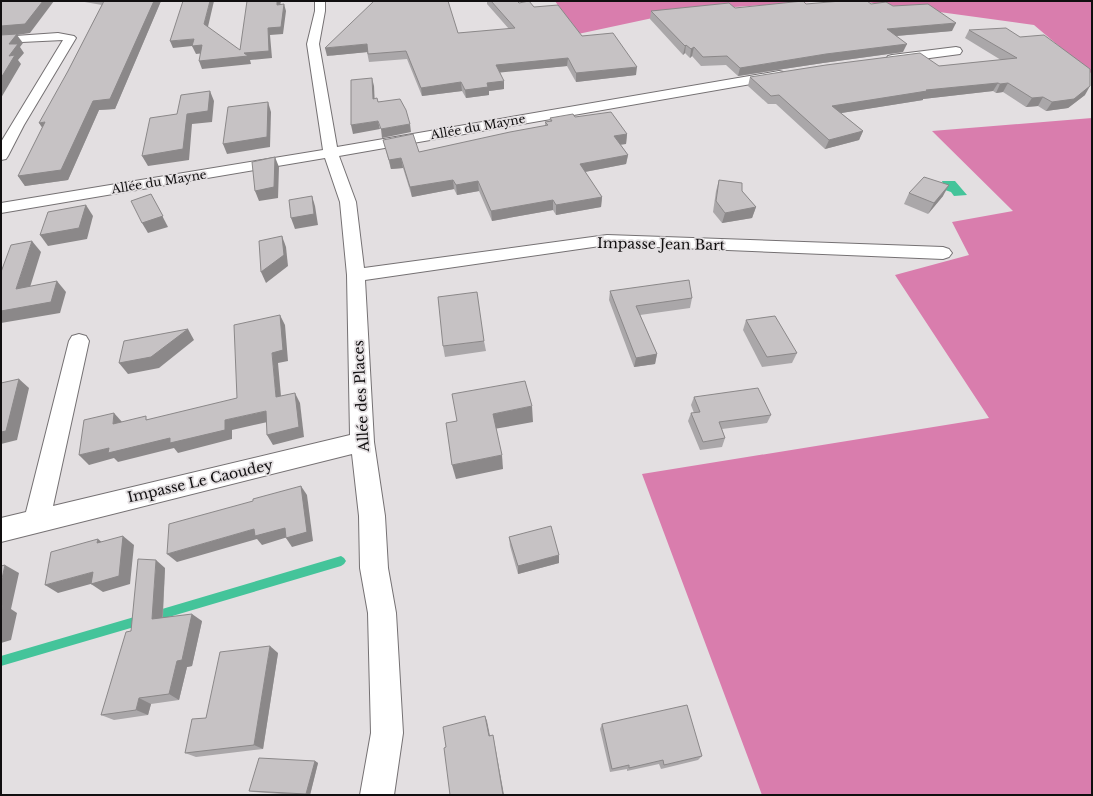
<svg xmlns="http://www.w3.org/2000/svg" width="1093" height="796" font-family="'Libre Baskerville',serif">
	<rect width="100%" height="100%" fill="#e3dfe1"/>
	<g fill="#d97dad">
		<path d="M555 1H824L690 10 578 34Z"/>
		<path d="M859 1H1092V74L1034 25Z"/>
		<path d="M1092 118V795H762L642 474 989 418 895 275 969 255 952 222 1013 211 932 131Z"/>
	</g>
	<path fill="#44c49a" d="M942 181H955L967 195 954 196 951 192 945 190Z"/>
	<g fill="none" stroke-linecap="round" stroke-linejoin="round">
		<g fill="#44c49a" fill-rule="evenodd">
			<path d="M341 556 344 558 346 561 344 564 341 566 152 622 148 621 147 617 148 613 152 612Z"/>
			<path d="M141 615 145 616 146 620 145 624 141 625 1 666V656Z"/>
		</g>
		<defs>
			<g id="street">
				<path d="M315 1H325V11L319 44 337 147 779 71 783 72 785 75 783 78 779 79 339 156 356 202 364 268 607 235 943 247 949 249 952 253 949 257 943 259 607 245 365 280 374 442 385 516 388 568 396 613 403 733 394 795H360L371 733 368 613 360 568 359 516 352 454 1 542V518L26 512 69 341 72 336 79 334 86 336 89 341 53 506 350 435 347 275 340 202 325 158 1 213V203L323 150 307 44 315 11Z"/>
				<path d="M58 33 74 36 76 38 24 125 8 156 6 159 1 160V142L63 40 1 43V37Z"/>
				<path d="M956 47 960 48 962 51 960 54 892 63 888 62 886 59 888 56 892 55Z"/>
			</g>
		</defs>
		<use href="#street" stroke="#757173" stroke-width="2"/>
		<use href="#street" fill="#fff" fill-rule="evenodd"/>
	</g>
	<g fill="#aaa7a9">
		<path d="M79 1H161L115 109 99 110 68 180 25 186 18 176 42 128 68 71 102 5Z"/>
		<path d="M487 1H517L519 3 534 7 582 36 636 75 576 82 567 66 500 72 504 89 489 91V95L466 98 462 91 422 96 407 59 369 62 367 52 327 56 458 33 509 29 487 4Z"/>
		<path d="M806 4H871L893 6 952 31 897 36 903 52 823 63 738 76 726 65 701 66 692 56 690 58 685 53 683 55 650 19 651 11 735 8Z"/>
		<path d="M969 30 1085 95 1068 108 1046 111 1038 106 1026 107 1003 92 996 93 993 91 923 99V100L841 113 863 131 859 140 825 149 776 104H768L748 86 750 77 939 66 1001 60 965 38Z"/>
		<path d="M575 117 627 134 626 144H620L628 155 626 164 585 172 602 197 601 207 556 215 553 210 492 221 479 191 457 195 454 189 412 197 403 168 391 169 383 140 419 152 545 126V122L550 121V118Z"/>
		<path d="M719 180 742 191 756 207 752 218 722 223 713 212 716 191Z"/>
		<path d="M909 193 943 196 928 214 904 204Z"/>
		<path d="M610 291 692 298 690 308 640 315 657 354 655 364 634 367 609 300Z"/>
		<path d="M746 320 797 353 792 363 762 367 743 330Z"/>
		<path d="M484 341 486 351 445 357 443 346Z"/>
		<path d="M694 397 771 415 767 423 722 429 725 438 722 447 700 450 688 421 691 413H694L691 405Z"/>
		<path d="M509 537 559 563 518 574 510 546Z"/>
		<path d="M165 568 163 617 202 621 192 666 187 667 179 700 151 704 148 715 114 720 101 715 131 631Z"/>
		<path d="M278 653 263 749 196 757 185 753 206 718Z"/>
		<path d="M602 724 702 756 698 760 661 769 659 764 627 771V769L610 772 600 729Z"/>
		<path d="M315 761 318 763 310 795H296L254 792 249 791Z"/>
	</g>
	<g fill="#8b8889">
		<path d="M43 1H54L30 33 17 35 23 43 20 47 24 53 18 60 21 64 1 98V78L9 56 1 36V26Z"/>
		<path d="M154 1H161L115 109 99 110 68 180 25 186 18 176 93 101Z"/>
		<path d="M210 1H214L207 31 204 24Z"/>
		<path d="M277 1H281L279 12 277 5Z"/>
		<path d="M284 4 286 11 283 34 270 35 272 58 250 60 251 64 202 69 199 61 244 53Z"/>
		<path d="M956 23 952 31 884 37 887 29Z"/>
		<path d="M194 39 202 45 205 53 196 54 192 46 173 48 170 41Z"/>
		<path d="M367 44 368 52 327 56 325 48Z"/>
		<path d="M907 44 903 52 823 63 738 76 740 68 826 54Z"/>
		<path d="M686 45 685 53 683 55 685 46Z"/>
		<path d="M694 47 692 56 690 58 691 49Z"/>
		<path d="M568 58 567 66 496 73V65Z"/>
		<path d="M637 67 636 75 576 82V73Z"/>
		<path d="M372 78 374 86 375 107 373 99Z"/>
		<path d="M504 81V89L489 91V95L466 98 465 90 487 83Z"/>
		<path d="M461 82 462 91 422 96 421 88Z"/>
		<path d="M998 83 993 91 923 99V100L829 115 832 106 926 90Z"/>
		<path d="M1008 83 1003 92 996 93 1000 84Z"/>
		<path d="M1090 86 1085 95 1068 108 1046 111 1052 102Z"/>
		<path d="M210 91 214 101 212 122 192 124 189 160 148 166 142 156 187 114Z"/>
		<path d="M1043 97 1038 106 1026 107 1032 98Z"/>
		<path d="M268 102 271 112 270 147 227 154 223 144Z"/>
		<path d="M378 121 380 129 353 134 351 125Z"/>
		<path d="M45 122V132L39 123Z"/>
		<path d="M410 124 411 132 382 138 381 129Z"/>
		<path d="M863 131 859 140 825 149 829 140Z"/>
		<path d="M627 134 626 144 613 146 614 136Z"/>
		<path d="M628 155 626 164 579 173 580 164Z"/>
		<path d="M275 157 279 167 278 198 259 201 255 191Z"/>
		<path d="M401 158 403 168 391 169 389 160Z"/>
		<path d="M453 180 454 189 412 197 410 187Z"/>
		<path d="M478 181 479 191 457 195 456 185Z"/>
		<path d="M949 185 943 196 928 214 934 203Z"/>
		<path d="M151 194 168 227 148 233 142 223Z"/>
		<path d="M312 196 315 206 318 225 295 229 291 218Z"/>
		<path d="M602 197 601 207 556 215V205Z"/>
		<path d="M553 200V210L492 221 491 211Z"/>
		<path d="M86 205 93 216 87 239 48 246 40 235Z"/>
		<path d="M756 207 752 218 722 223 725 213Z"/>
		<path d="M282 236 286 247 288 266 266 283 261 272Z"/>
		<path d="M32 241 41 252 26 300 16 289Z"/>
		<path d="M57 281 66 292 60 313 1 323V311Z"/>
		<path d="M280 315 285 325 288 361 278 363 282 407 276 397 272 353Z"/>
		<path d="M188 329 194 340 159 368 128 374 119 363Z"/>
		<path d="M657 354 655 364 634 367 636 358Z"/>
		<path d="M19 379 29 388 17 440 1 444V432Z"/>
		<path d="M295 393 300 403 304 437 273 445 267 435Z"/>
		<path d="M532 406 533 422 494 429 493 414Z"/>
		<path d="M266 411 272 421 232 430V439L178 453 174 448 118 462 114 458 89 465 79 455 225 420Z"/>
		<path d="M114 413 123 423 113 424Z"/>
		<path d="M502 455 503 469 456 479 452 465Z"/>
		<path d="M301 486 307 495 313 541 292 547 286 538Z"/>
		<path d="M285 528 291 536 262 545 257 539 177 562 167 554 254 529Z"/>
		<path d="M123 536 134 545 130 584 103 592 91 584Z"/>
		<path d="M98 539 109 548 97 543Z"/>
		<path d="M559 555V563L518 574V566Z"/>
		<path d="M156 560 165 568 162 626 152 619Z"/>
		<path d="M5 565 19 573 11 609 17 613 11 640 1 643V583Z"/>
		<path d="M93 572 105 580 58 593 45 585Z"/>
		<path d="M192 614 202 621 192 666 187 667 179 700 169 694 177 661Z"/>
		<path d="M270 646 278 653 263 749 254 745Z"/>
		<path d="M139 698 151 704 148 715 136 710Z"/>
		<path d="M485 716 487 721 491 741 489 736Z"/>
		<path d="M493 735 494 740 504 795H503Z"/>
		<path d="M315 761 318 763 310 795H308L306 794Z"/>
	</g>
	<g fill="#c6c2c4" stroke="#8b8889">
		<path d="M1 1H43L25 24 1 26Z"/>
		<path d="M104 1H154L110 99 93 101 61 170 18 176 45 122 39 123 68 71Z"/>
		<path d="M183 1H210L204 24 240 50 247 1H277V5L284 4 281 27 268 28 269 51 244 53 248 56 199 61 202 45 192 46 194 39 170 41Z"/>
		<path d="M374 1H448L458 33 515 28 491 1H517L519 3 529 1 534 7 558 5 582 36 613 33 637 67 576 73 568 58 496 65 504 81 487 83 488 87 465 90 461 82 421 88 406 51 368 54 367 44 325 48Z"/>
		<path d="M803 1 806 4 841 1H867L871 4 886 2 893 6 928 4 956 23 887 29 907 44 826 54 740 68 727 56 703 57 694 47 691 49 686 45 685 46 651 11 729 3 735 8Z"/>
		<path d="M1006 28 1020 37 1044 35 1090 69V86L1074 99 1052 102 1043 97 1032 98 1008 83 1000 84 998 83 926 90 927 91 832 106 863 131 829 140 779 95 771 96 750 77 826 65 920 53 939 66 1017 58 969 30Z"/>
		<path d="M17 34 9 44H18L9 56 15 55 1 78V35Z"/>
		<path d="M372 78 373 99 377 98 378 102 400 99 406 110 410 124 381 129 378 121 351 125V80Z"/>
		<path d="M210 91 208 111 187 114 183 149 142 156 150 118 177 114 181 95Z"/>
		<path d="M268 102 267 137 223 144 228 107Z"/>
		<path d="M611 112 627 134 614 136 628 155 580 164 602 197 556 205 553 200 491 211 478 181 456 185 453 180 410 187 401 158 389 160 383 140 413 134 419 152 510 132 548 125 545 122 552 121 550 118 573 114 575 117Z"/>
		<path d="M275 157 274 187 255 191 252 162Z"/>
		<path d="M924 177 949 185 934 203 909 193Z"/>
		<path d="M719 180 742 183V191L756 207 725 213 716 201Z"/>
		<path d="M151 194 163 216 142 223 131 201Z"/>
		<path d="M312 196 314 214 291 218 289 200Z"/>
		<path d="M86 205 79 228 40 235 48 212Z"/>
		<path d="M282 236 284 255 261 272 259 241Z"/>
		<path d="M32 241 16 289 57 281 51 302 1 311V272L11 245Z"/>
		<path d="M689 280 692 298 636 306 657 354 636 358 610 291Z"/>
		<path d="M477 292 484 341 443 346 438 297Z"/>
		<path d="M280 315 283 350 272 353 276 397 295 393 299 427 267 435 266 411 225 420V430L170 443V438L108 453 109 448 79 455 84 420 114 413 113 424 146 416V420L237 398 234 325Z"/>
		<path d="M775 316 797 353 767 357 746 320Z"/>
		<path d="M188 329 151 357 119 363 124 341Z"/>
		<path d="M19 379 6 431 1 432V383Z"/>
		<path d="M525 381 532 406 493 414 502 455 452 465 446 423 457 421 452 394Z"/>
		<path d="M758 388 771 415 719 422 725 438 703 442 691 413 700 412 694 397Z"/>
		<path d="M301 486 307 532 286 538 285 528 255 536 254 529 167 554 169 524 253 501V499Z"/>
		<path d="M551 526 559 555 518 566 509 537Z"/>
		<path d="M123 536 119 576 91 584 93 572 45 585 51 552 98 539 97 543Z"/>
		<path d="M138 559 156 560 152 619 192 614 182 660 177 661 169 694 139 698 136 710 101 715 126 632 131 631Z"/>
		<path d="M5 565 1 583V566Z"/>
		<path d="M3 605 1 613V606Z"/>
		<path d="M270 646 254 745 185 753 192 719 206 718 220 652Z"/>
		<path d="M687 705 702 756 664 765 663 760 629 768V765L612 769 602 724Z"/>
		<path d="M485 716 489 736 493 735 503 795H450L444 748 446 747 443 727Z"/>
		<path d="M259 758 315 761 306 794 249 791Z"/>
	</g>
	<g text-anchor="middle" stroke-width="3.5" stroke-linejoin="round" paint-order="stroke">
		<g font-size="12" fill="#110f10" stroke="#e3dfe1">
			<text transform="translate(478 127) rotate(-10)" y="4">Allée du Mayne</text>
			<text transform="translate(159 182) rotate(-9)" y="4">Allée du Mayne</text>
		</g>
		<g font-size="14" fill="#110f10" stroke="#e3dfe1">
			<text transform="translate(661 244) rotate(1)" y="5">Impasse Jean Bart</text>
			<text transform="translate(361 396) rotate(-93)" y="5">Allée des Places</text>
			<text transform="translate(200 481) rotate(-13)" y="5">Impasse Le Caoudey</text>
		</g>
	</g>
	<rect width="1093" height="796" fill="none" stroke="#110f10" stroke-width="4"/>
</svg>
